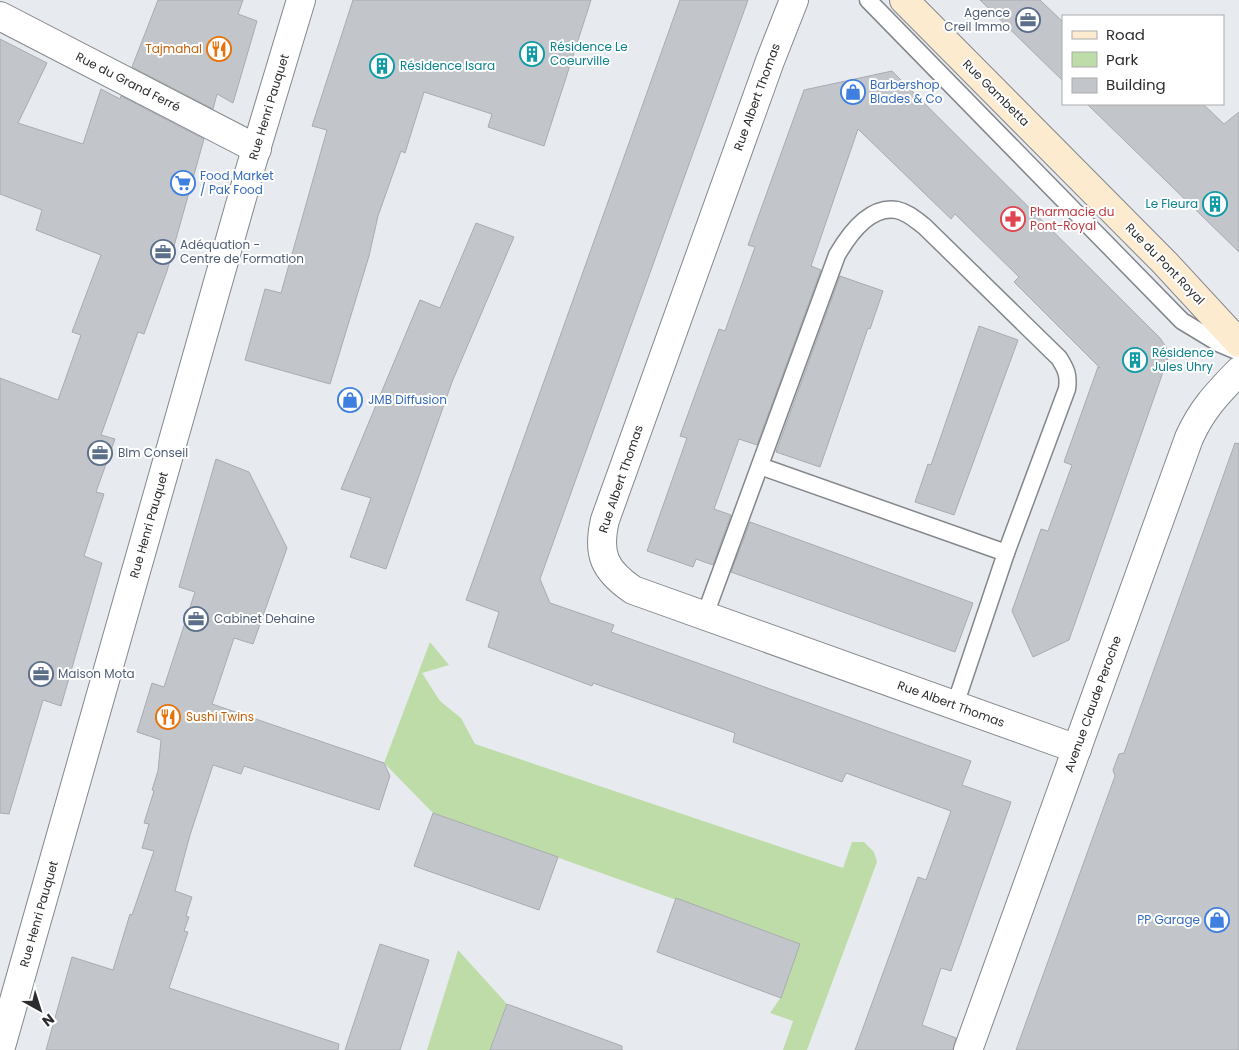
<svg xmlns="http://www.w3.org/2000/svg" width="1239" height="1050" font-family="Poppins,sans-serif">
	<rect width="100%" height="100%" fill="#e7ebf0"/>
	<g fill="#bedca7">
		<path d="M430 642 449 665 422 673 440 701 461 718 475 744 843 868 852 842H864L874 852 877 862 807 1050H783L793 1021 770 1013 781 997 800 944 433 813 384 763Z"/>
		<path d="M458 950 507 1004 490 1050H427Z"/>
	</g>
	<g fill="#c2c6ca" stroke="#a8acb0">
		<path d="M158 0H243L238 14 257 21 233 103 217 94 213 109 132 67Z"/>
		<path d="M353 0H591L544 146 488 127 492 114 424 92 405 153 401 151 378 216 369 256 330 384 245 360 265 289 281 293 327 130 312 126Z"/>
		<path d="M680 0H748L540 579 550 603 614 625 611 632 971 761 962 785 1011 802 951 971 941 968 922 1025 956 1038 953 1050H855L918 877 926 880 951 811 846 773 842 782 733 742 735 733 593 683 592 686 488 647 499 612 466 600Z"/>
		<path d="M980 0H1040L1063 22V81Z"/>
		<path d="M0 39 47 63 18 123 83 144 101 89 120 99 121 96 204 139 167 271 144 334 138 332 101 435 115 439 96 492 104 494 84 556 102 563 61 706 43 700 9 814 0 813V378L58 400 81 335 72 332 101 255 36 230 42 210 0 194Z"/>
		<path d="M892 71 1160 338 1166 347 1169 355 1069 640 1033 657 1012 611 1041 529 1048 531 1072 465 1064 462 1098 367 1100 368 1014 282 1019 277 955 214 951 219 858 129 811 266 821 270 757 445 739 439 714 509 731 515 713 565 696 559 693 567 647 551 687 438 680 436 719 329 725 331 755 247 748 245 804 90Z"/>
		<path d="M1087 104H1203L1224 124 1239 112V252Z"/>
		<path d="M476 223 514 237 452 382 386 569 350 557 371 498 341 489 420 300 440 308Z"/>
		<path d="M840 276 883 291 870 329 868 328 820 467 776 452Z"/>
		<path d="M979 326 1018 340 954 515 915 502 928 464 931 465Z"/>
		<path d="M1235 443 1239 444V1050H1016L1115 776 1113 770 1119 754 1124 753Z"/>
		<path d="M216 459 249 472 287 548 253 644 234 638 212 704 384 763 390 776 379 810 244 766 241 774 213 765 190 835 175 891 192 897 186 916 189 917 184 931 188 932 169 988 339 1044 338 1050H46L72 957 113 970 130 914 132 915 154 851 142 848 149 824 144 823 154 791 152 790 158 771 161 740 137 732 152 683 164 687 195 592 179 587Z"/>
		<path d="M750 522 973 603 955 652 731 572Z"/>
		<path d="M433 813 558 857 539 910 414 866Z"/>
		<path d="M676 898 800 944 781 998 657 952Z"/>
		<path d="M380 944 429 960 400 1050H345Z"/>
		<path d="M507 1004 622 1046V1050H490Z"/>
	</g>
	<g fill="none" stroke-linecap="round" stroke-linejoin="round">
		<defs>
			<g id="service">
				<path d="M868 0 1182 321 1220 344 1239 352"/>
				<path d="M760 466 1006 553"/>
				<path d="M705 615 837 255C848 236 869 205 897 210 907 212 916 220 924 226L1059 358C1066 369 1069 375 1067 389L1006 553 955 705"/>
			</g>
			<g id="minor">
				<path d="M794 0 770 61 605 520C597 554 604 570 633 590L1077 749"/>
				<path d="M0 16 257 149"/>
				<path d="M968 1050 1189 438C1202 409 1217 394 1239 371"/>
			</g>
			<path id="tertiary" d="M0 1050 249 173 301 0"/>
			<path id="secondary" d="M904 0 1165 263 1239 343"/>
		</defs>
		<use href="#service" stroke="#84878c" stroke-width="19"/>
		<use href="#minor" stroke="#84878c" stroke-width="30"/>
		<use href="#tertiary" stroke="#84878c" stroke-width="30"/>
		<use href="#secondary" stroke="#84878c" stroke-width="30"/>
		<use href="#service" stroke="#fff" stroke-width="16"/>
		<use href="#minor" stroke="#fff" stroke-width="28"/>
		<use href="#tertiary" stroke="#fff" stroke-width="28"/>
		<use href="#secondary" stroke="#fdebd0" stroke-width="28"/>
	</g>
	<defs>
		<symbol id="office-ring" viewBox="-11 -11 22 22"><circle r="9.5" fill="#fff" stroke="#5c6f8a" stroke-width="1.5"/><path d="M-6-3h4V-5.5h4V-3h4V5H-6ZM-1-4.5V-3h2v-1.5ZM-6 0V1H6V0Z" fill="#5c6f8a"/></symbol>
		<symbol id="restaurant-ring" viewBox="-11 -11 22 22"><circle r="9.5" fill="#fff" stroke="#e8710a" stroke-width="1.5"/><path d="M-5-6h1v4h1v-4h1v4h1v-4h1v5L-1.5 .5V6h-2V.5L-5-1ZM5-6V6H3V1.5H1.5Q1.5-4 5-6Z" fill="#e8710a"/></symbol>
		<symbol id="building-ring" viewBox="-11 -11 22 22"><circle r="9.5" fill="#fff" stroke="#0f9aa8" stroke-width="1.5"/><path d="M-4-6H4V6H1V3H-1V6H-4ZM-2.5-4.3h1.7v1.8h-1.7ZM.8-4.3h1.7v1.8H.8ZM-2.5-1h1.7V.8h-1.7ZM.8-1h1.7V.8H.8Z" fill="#0f9aa8"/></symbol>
		<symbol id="shop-ring" viewBox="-11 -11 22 22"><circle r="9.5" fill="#fff" stroke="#3f7fe0" stroke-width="1.5"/><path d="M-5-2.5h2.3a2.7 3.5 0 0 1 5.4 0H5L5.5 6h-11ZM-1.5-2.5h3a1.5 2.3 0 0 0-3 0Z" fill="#3f7fe0"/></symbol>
		<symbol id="supermarket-ring" viewBox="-11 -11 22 22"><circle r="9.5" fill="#fff" stroke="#3f7fe0" stroke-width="1.5"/><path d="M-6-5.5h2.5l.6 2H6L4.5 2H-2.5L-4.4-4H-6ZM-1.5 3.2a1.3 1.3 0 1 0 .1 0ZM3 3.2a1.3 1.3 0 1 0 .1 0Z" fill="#3f7fe0"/></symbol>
		<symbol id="pharmacy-ring" viewBox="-11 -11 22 22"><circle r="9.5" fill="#fff" stroke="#e0444e" stroke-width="1.5"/><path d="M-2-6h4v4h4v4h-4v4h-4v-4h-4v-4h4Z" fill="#e0444e"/></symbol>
	</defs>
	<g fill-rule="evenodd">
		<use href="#office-ring" x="1014" y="6" width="28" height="28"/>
		<use href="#restaurant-ring" x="205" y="35" width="28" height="28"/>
		<use href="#building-ring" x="518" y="40" width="28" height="28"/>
		<use href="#building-ring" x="368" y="52" width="28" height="28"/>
		<use href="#shop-ring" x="839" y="78" width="28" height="28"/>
		<use href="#supermarket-ring" x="169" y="169" width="28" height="28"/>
		<use href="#building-ring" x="1201" y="190" width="28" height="28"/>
		<use href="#pharmacy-ring" x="999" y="205" width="28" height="28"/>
		<use href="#office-ring" x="149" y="238" width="28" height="28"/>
		<use href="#building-ring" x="1121" y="346" width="28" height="28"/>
		<use href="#shop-ring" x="336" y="386" width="28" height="28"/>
		<use href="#office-ring" x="86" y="439" width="28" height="28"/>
		<use href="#office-ring" x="182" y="605" width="28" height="28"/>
		<use href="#office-ring" x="27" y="660" width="28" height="28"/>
		<use href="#restaurant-ring" x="154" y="703" width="28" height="28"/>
		<use href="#shop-ring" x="1203" y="906" width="28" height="28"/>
	</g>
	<g text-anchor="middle" stroke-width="4" stroke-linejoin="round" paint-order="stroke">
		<g font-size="12" fill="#4e5e75" stroke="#fff" text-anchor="start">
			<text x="1010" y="17" text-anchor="end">Agence<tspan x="1010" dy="14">Creil Immo</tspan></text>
			<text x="180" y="249">Adéquation -<tspan x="180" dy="14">Centre de Formation</tspan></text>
			<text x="118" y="457">Blm Conseil</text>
			<text x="214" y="623">Cabinet Dehaine</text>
			<text x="58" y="678">Maison Mota</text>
		</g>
		<g font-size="12" fill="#0d838f" stroke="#fff" text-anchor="start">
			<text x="550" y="51">Résidence Le<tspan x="550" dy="14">Coeurville</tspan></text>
			<text x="400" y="70">Résidence Isara</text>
			<text x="1198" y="208" text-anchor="end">Le Fleura</text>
			<text x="1152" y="357">Résidence<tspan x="1152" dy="14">Jules Uhry</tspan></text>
		</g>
		<g font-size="12" fill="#c56008" stroke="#fff" text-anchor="end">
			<text x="202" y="53">Tajmahal</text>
			<text x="186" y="721" text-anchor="start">Sushi Twins</text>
		</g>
		<g font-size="12" fill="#2c2d2f" stroke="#fff">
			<text transform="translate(128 82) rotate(27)" y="4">Rue du Grand Ferré</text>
			<text transform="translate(996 93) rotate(45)" y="4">Rue Gambetta</text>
			<text transform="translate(757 97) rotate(-70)" y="4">Rue Albert Thomas</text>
			<text transform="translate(269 107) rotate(-73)" y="4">Rue Henri Pauquet</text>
			<text transform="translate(1165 264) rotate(46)" y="4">Rue du Pont Royal</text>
			<text transform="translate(621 479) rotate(-71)" y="4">Rue Albert Thomas</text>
			<text transform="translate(149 525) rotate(-74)" y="4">Rue Henri Pauquet</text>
			<text transform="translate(951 704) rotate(20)" y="4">Rue Albert Thomas</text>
			<text transform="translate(1093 704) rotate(-70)" y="4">Avenue Claude Peroche</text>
			<text transform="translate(39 914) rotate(-74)" y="4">Rue Henri Pauquet</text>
		</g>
		<g font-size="12" fill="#366cbe" stroke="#fff" text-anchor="start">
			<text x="870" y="89">Barbershop<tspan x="870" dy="14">Blades &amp; Co</tspan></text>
			<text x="200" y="180">Food Market<tspan x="200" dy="14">/ Pak Food</tspan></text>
			<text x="368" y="404">JMB Diffusion</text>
			<text x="1200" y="924" text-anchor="end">PP Garage</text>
		</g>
		<g font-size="12" fill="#be3a42" stroke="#fff" text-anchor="start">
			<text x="1030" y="216">Pharmacie du<tspan x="1030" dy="14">Pont-Royal</tspan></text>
		</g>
	</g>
	<rect x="1062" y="15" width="162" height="90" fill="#ffffff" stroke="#ababac"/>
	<rect x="1072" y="31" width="25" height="8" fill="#fdebd0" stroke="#ababac"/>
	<text x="1106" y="40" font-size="15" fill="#2c2d2f">Road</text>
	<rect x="1072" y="52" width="25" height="15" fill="#bedca7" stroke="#ababac"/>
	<text x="1106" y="65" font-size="15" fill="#2c2d2f">Park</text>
	<rect x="1072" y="78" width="25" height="15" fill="#c2c6ca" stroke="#ababac"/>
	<text x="1106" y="90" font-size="15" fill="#2c2d2f">Building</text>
	<g transform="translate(40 1010) rotate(141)" stroke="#ffffff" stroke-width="4" paint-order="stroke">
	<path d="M0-4L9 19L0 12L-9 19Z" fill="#2c2d2f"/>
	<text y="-8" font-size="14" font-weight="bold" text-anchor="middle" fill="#2c2d2f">N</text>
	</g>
</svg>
